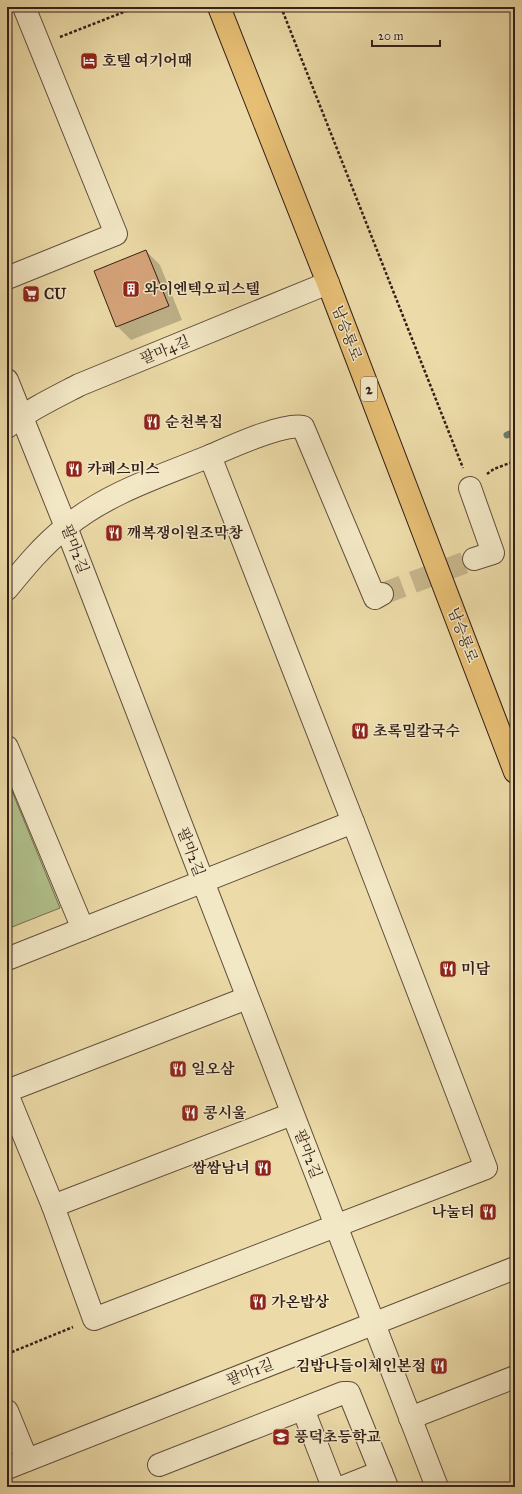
<svg xmlns="http://www.w3.org/2000/svg" width="522" height="1494" font-family="'IM FELL Great Primer','Noto Serif KR',serif">
	<rect width="100%" height="100%" fill="#ecdba8"/>
	<filter id="stains"><feTurbulence type="fractalNoise" baseFrequency=".005" numOctaves="4"/><feColorMatrix values="0 0 0 0 .2 0 0 0 0 .09 0 0 0 0 .02 0 0 0 .5 -.17"/></filter>
	<radialGradient id="worn" r=".72"><stop offset=".6" stop-color="#630" stop-opacity="0"/><stop offset="1" stop-color="#630" stop-opacity=".3"/></radialGradient>
	<path fill="#b1c18c" stroke="#727052" d="M7 779 60 908 7 929Z"/>
	<path fill="#0003" d="M146 251 160 265 182 320 131 340 117 326Z"/>
	<g fill="none" stroke-linecap="round" stroke-linejoin="round">
		<path stroke="#707d6d" stroke-width="7" d="M507 435 515 432"/>
	</g>
	<path fill="#d7a47a" stroke="#331f18" d="M146 250 169 306 116 327 94 271Z"/>
	<g fill="none" stroke-linecap="round" stroke-linejoin="round">
		<path stroke="#c7b58b" stroke-width="22" stroke-dasharray="22 11" stroke-linecap="butt" d="M382 594 474 559"/>
		<defs>
			<g id="minor">
				<path d="M7 278 116 234 24 7"/>
				<path d="M7 380 66 527 437 1487"/>
				<path d="M7 427C29 410 54 398 79 385L328 283"/>
				<path d="M210 456C231 447 282 423 303 427L375 598 382 594"/>
				<path d="M470 488 493 553 474 559"/>
				<path d="M7 589C25 567 43 545 66 527 107 493 161 476 210 456L353 822"/>
				<path d="M7 747 83 929"/>
				<path d="M7 959 353 822 486 1168 94 1319 53 1206 7 1094"/>
				<path d="M7 1091 247 998"/>
				<path d="M53 1206 292 1114"/>
				<path d="M303 1409 333 1487"/>
				<path d="M7 1411 27 1460"/>
				<path d="M410 1418 515 1377"/>
				<path d="M159 1465 343 1393H349L387 1487"/>
				<path d="M7 1468 515 1268"/>
				<path d="M343 1487 381 1472"/>
			</g>
			<path id="major" d="M219 7 328 283 515 772"/>
		</defs>
		<use href="#minor" stroke="#614e3c" stroke-width="24"/>
		<use href="#major" stroke="#331f18" stroke-width="24"/>
		<g stroke="#331f18" stroke-width="2.5" stroke-dasharray="3 2" stroke-linecap="butt">
			<path d="M281 7 463 468"/>
			<path d="M60 37 134 8"/>
			<path d="M487 474 494 469 515 461"/>
			<path d="M7 1354 73 1327"/>
		</g>
		<use href="#minor" stroke="#f3e8c6" stroke-width="22"/>
		<use href="#major" stroke="#e6be74" stroke-width="22"/>
	</g>
	<defs>
		<symbol id="hotel-square" viewBox="-11 -11 22 22"><rect x="-9" y="-9" width="18" height="18" rx="4" fill="#8f2418" stroke="#f3e8c6"/><path d="M-6-4.5h1.5V1H6V5H4.5V3h-9V5H-6ZM-4 0a1.8 1.8 0 1 1 3.6 0ZM.5 0V-2.5h3Q6-2.5 6 0Z" fill="#fff"/></symbol>
		<symbol id="building-square" viewBox="-11 -11 22 22"><rect x="-9" y="-9" width="18" height="18" rx="4" fill="#8f2418" stroke="#f3e8c6"/><path d="M-4-6H4V6H1V3H-1V6H-4ZM-2.5-4.3h1.7v1.8h-1.7ZM.8-4.3h1.7v1.8H.8ZM-2.5-1h1.7V.8h-1.7ZM.8-1h1.7V.8H.8Z" fill="#fff"/></symbol>
		<symbol id="supermarket-square" viewBox="-11 -11 22 22"><rect x="-9" y="-9" width="18" height="18" rx="4" fill="#8f2418" stroke="#f3e8c6"/><path d="M-6-5.5h2.5l.6 2H6L4.5 2H-2.5L-4.4-4H-6ZM-1.5 3.2a1.3 1.3 0 1 0 .1 0ZM3 3.2a1.3 1.3 0 1 0 .1 0Z" fill="#fff"/></symbol>
		<symbol id="restaurant-square" viewBox="-11 -11 22 22"><rect x="-9" y="-9" width="18" height="18" rx="4" fill="#8f2418" stroke="#f3e8c6"/><path d="M-5-6h1v4h1v-4h1v4h1v-4h1v5L-1.5 .5V6h-2V.5L-5-1ZM5-6V6H3V1.5H1.5Q1.5-4 5-6Z" fill="#fff"/></symbol>
		<symbol id="school-square" viewBox="-11 -11 22 22"><rect x="-9" y="-9" width="18" height="18" rx="4" fill="#8f2418" stroke="#f3e8c6"/><path d="M0-5L7-2L0 1L-7-2ZM-4 1L0 2.5L4 1V4Q0 6-4 4Z" fill="#fff"/></symbol>
	</defs>
	<g fill-rule="evenodd">
		<use href="#hotel-square" x="79" y="51" width="20" height="20"/>
		<use href="#building-square" x="121" y="279" width="20" height="20"/>
		<use href="#supermarket-square" x="21" y="284" width="20" height="20"/>
		<use href="#restaurant-square" x="142" y="412" width="20" height="20"/>
		<use href="#restaurant-square" x="64" y="459" width="20" height="20"/>
		<use href="#restaurant-square" x="104" y="523" width="20" height="20"/>
		<use href="#restaurant-square" x="350" y="721" width="20" height="20"/>
		<use href="#restaurant-square" x="438" y="959" width="20" height="20"/>
		<use href="#restaurant-square" x="168" y="1059" width="20" height="20"/>
		<use href="#restaurant-square" x="180" y="1103" width="20" height="20"/>
		<use href="#restaurant-square" x="253" y="1158" width="20" height="20"/>
		<use href="#restaurant-square" x="478" y="1202" width="20" height="20"/>
		<use href="#restaurant-square" x="248" y="1292" width="20" height="20"/>
		<use href="#restaurant-square" x="429" y="1356" width="20" height="20"/>
		<use href="#school-square" x="271" y="1427" width="20" height="20"/>
	</g>
	<g text-anchor="middle" stroke-width="3" stroke-linejoin="round" paint-order="stroke">
		<rect fill="#f3e8c6" stroke="#6d5b4c" stroke-width="1" x="361" y="377" width="16" height="24" rx="3"/>
		<g font-size="14" font-weight="bold" fill="#331f18">
			<text x="369" y="394">2</text>
		</g>
		<g font-size="15" font-weight="bold" fill="#331f18" stroke="#f3e8c6" text-anchor="start">
			<text x="102" y="66">호텔 여기어때</text>
			<text x="144" y="294">와이엔텍오피스텔</text>
			<text x="44" y="299">CU</text>
			<text x="165" y="427">순천복집</text>
			<text x="87" y="474">카페스미스</text>
			<text x="127" y="538">깨복쟁이원조막창</text>
			<text x="373" y="736">초록밀칼국수</text>
			<text x="461" y="974">미담</text>
			<text x="191" y="1074">일오삼</text>
			<text x="203" y="1118">콩시울</text>
			<text x="250" y="1173" text-anchor="end">쌈쌈남녀</text>
			<text x="475" y="1217" text-anchor="end">나눌터</text>
			<text x="271" y="1307">가온밥상</text>
			<text x="426" y="1371" text-anchor="end">김밥나들이체인본점</text>
			<text x="294" y="1442">풍덕초등학교</text>
		</g>
		<g font-size="15" fill="#331f18" stroke="#f3e8c6">
			<text transform="translate(347 333) rotate(69)" y="5">남승룡로</text>
			<text transform="translate(165 350) rotate(-22)" y="5">팔마4길</text>
			<text transform="translate(75 549) rotate(69)" y="5">팔마2길</text>
			<text transform="translate(463 635) rotate(69)" y="5">남승룡로</text>
			<text transform="translate(191 852) rotate(69)" y="5">팔마2길</text>
			<text transform="translate(308 1154) rotate(69)" y="5">팔마2길</text>
			<text transform="translate(250 1372) rotate(-21)" y="5">팔마1길</text>
		</g>
	</g>
	<rect width="522" height="1494" fill="none" stroke="#ecdba8" stroke-width="24"/>
	<rect x="8" y="8" width="506" height="1478" fill="none" stroke="#331f18" stroke-width="2"/>
	<rect x="12" y="12" width="498" height="1470" fill="none" stroke="#331f18"/>
	<path d="M372 40v6h68v-6" fill="none" stroke="#331f18" stroke-width="2"/>
	<text x="378" y="40" font-size="12" fill="#331f18" stroke="#f3e8c6" stroke-width="3" paint-order="stroke">20 m</text>
	<rect width="100%" height="100%" filter="url(#stains)"/>
	<rect width="100%" height="100%" fill="url(#worn)"/>
</svg>
